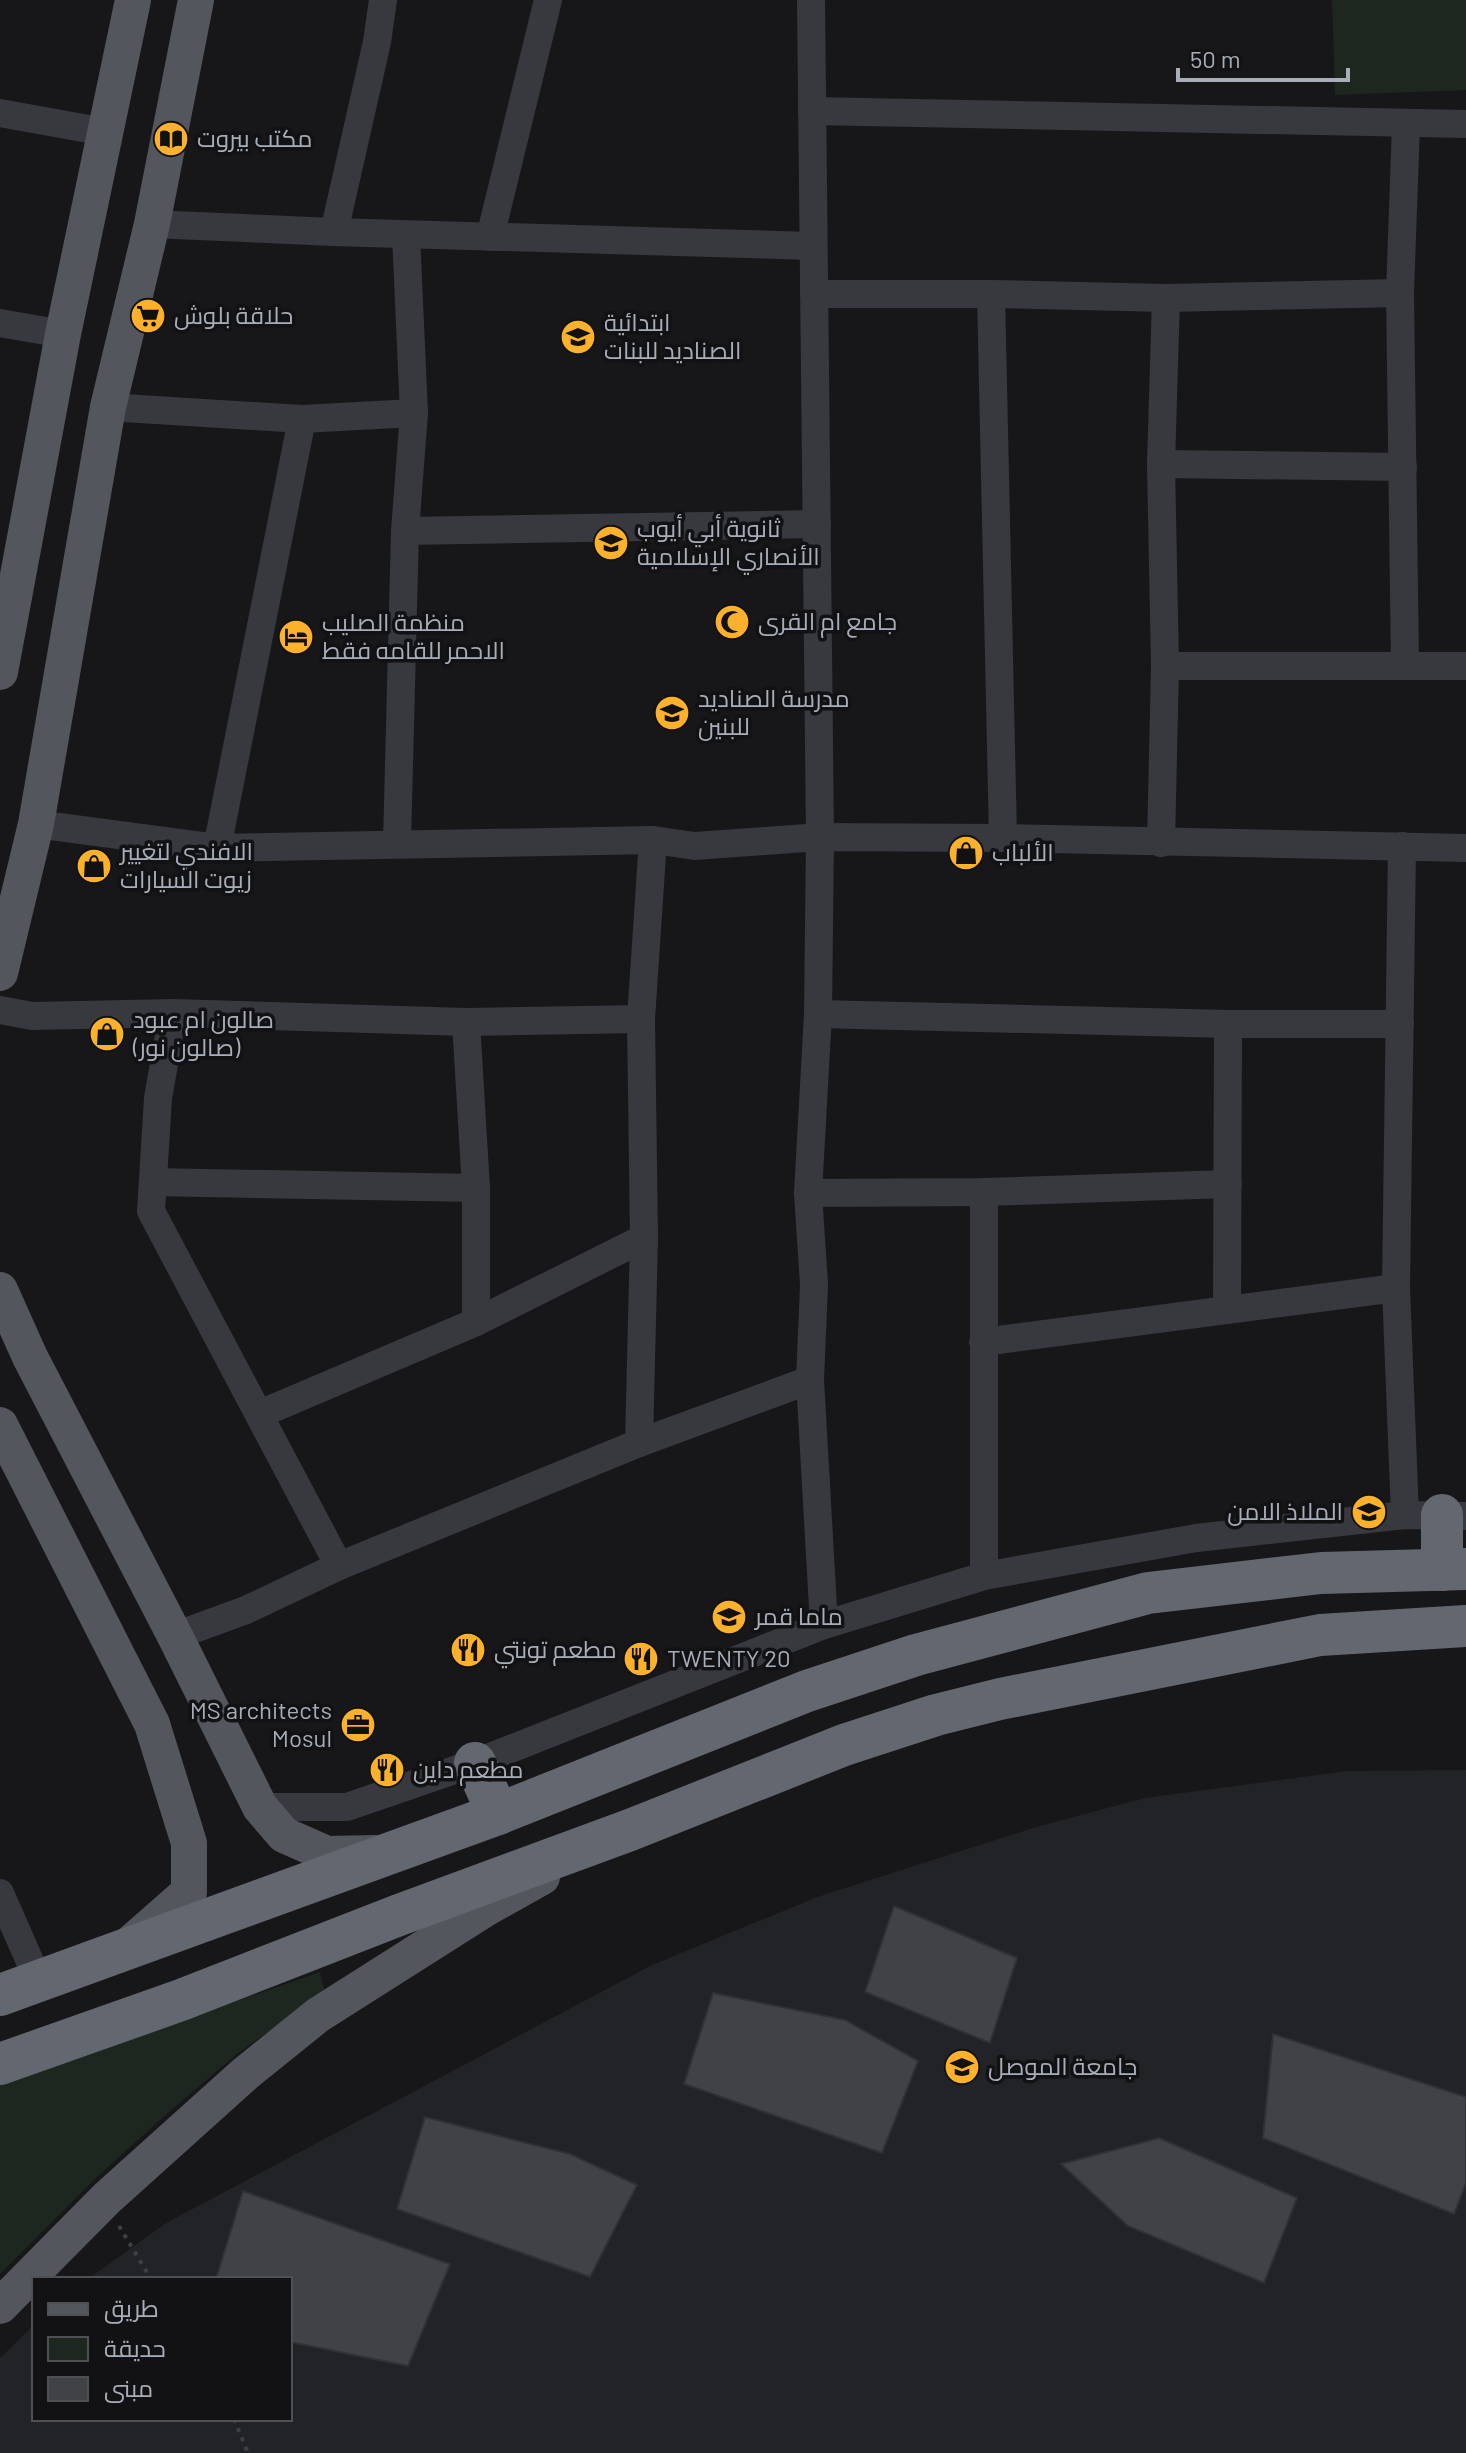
<svg xmlns="http://www.w3.org/2000/svg" width="1466" height="2453" font-family="Barlow,Cairo,sans-serif">
	<rect width="100%" height="100%" fill="#171719"/>
	<path fill="#222326" d="M1466 1770V2453H0V2358L34 2325V2419H290V2279H88L166 2223 652 1965 817 1897 1036 1827 1145 1798 1348 1771Z"/>
	<g fill="#1e271f">
		<path d="M1332 0H1466V90L1335 95Z"/>
		<path d="M320 1972 325 1992 238 2053 170 2111 99 2175 0 2274V2083Z"/>
	</g>
	<g fill="#404246" stroke="#303135" stroke-width="2">
		<path d="M894 1906 1017 1958 990 2043 865 1992Z"/>
		<path d="M713 1993 845 2020 918 2061 882 2153 684 2084Z"/>
		<path d="M1273 2034 1466 2097V2183L1454 2214 1263 2138Z"/>
		<path d="M425 2117 570 2154 637 2185 590 2277 397 2209Z"/>
		<path d="M1159 2138 1297 2198 1264 2283 1128 2226 1061 2164Z"/>
		<path d="M243 2191 450 2264 408 2366 290 2342V2279H216Z"/>
	</g>
	<g fill="none" stroke-linecap="round" stroke-linejoin="round">
		<g stroke="#3d4045" stroke-width="4" stroke-dasharray="4 6" stroke-linecap="butt">
			<path d="M119 2226 151 2279"/>
			<path d="M234 2419 248 2453"/>
		</g>
		<g stroke="#37393e" stroke-width="28">
			<path d="M811 0 820 837 818 1014 808 1193 814 1285 810 1380 824 1625"/>
			<path d="M812 111 1466 124"/>
			<path d="M0 113 105 132"/>
			<path d="M152 224 334 232 813 246"/>
			<path d="M334 232 377 42 383 0"/>
			<path d="M490 237 548 0"/>
			<path d="M814 294H991L1166 298 1400 293"/>
			<path d="M991 294 1003 838"/>
			<path d="M0 323 63 334"/>
			<path d="M108 407 302 419 414 413"/>
			<path d="M1161 464 1403 467"/>
			<path d="M405 531 817 524"/>
			<path d="M1165 666H1466"/>
			<path d="M1405 666 1400 293 1406 125"/>
			<path d="M36 824 217 848 653 840 695 846 820 837 1003 838 1466 848"/>
			<path d="M397 843 405 531 414 413 406 235"/>
			<path d="M1161 843 1165 666 1161 464 1166 298"/>
			<path d="M1402 846 1396 1288 1405 1515"/>
			<path d="M217 848 302 419"/>
			<path d="M0 1010 32 1016 173 1013 466 1022 641 1019"/>
			<path d="M173 1013 158 1098 151 1211 339 1566"/>
			<path d="M818 1014 1228 1024H1400"/>
			<path d="M466 1022 476 1188V1322"/>
			<path d="M153 1182 476 1188"/>
			<path d="M808 1193 984 1192 1228 1184"/>
			<path d="M1227 1310 1228 1024"/>
			<path d="M983 1342 1396 1288"/>
			<path d="M260 1414 476 1322 644 1238"/>
			<path d="M639 1443 644 1238 641 1019 653 840"/>
			<path d="M984 1576V1192"/>
			<path d="M175 1636 246 1610 339 1566 639 1443 810 1380"/>
			<path d="M260 1807H347L475 1763 824 1625 984 1576 1196 1538 1405 1515 1466 1516"/>
			<path d="M0 1893 39 1982"/>
		</g>
		<g stroke="#53565d" stroke-width="36">
			<path d="M0 672 63 334 133 0"/>
			<path d="M0 973 36 824 108 407 152 224 196 0"/>
			<path d="M0 1290 30 1357 175 1636 260 1807 284 1835 327 1854 375 1853"/>
			<path d="M0 1425 152 1724 189 1843V1892L131 1943"/>
			<path d="M0 2306 107 2198 246 2073 318 2015 485 1909 542 1877"/>
		</g>
		<g stroke="#63676f" stroke-width="42">
			<path d="M1442 1515V1570"/>
			<path d="M475 1763 498 1814"/>
			<path d="M0 1995 498 1814 807 1691 916 1655 1148 1593 1321 1573 1466 1569"/>
			<path d="M0 2064 181 2000 399 1915 630 1830 844 1745 936 1715 1000 1699 1320 1635 1466 1626"/>
		</g>
	</g>
	<defs>
		<symbol id="library-disc" viewBox="-11 -11 22 22"><circle r="9.5" fill="#fcb12c" stroke="#121214"/><path d="M-6-4Q-3-5.5-.7-3.5V5Q-3 3-6 4ZM6-4Q3-5.5 .7-3.5V5Q3 3 6 4Z" fill="#111"/></symbol>
		<symbol id="supermarket-disc" viewBox="-11 -11 22 22"><circle r="9.5" fill="#fcb12c" stroke="#121214"/><path d="M-6-5.5h2.5l.6 2H6L4.5 2H-2.5L-4.4-4H-6ZM-1.5 3.2a1.3 1.3 0 1 0 .1 0ZM3 3.2a1.3 1.3 0 1 0 .1 0Z" fill="#111"/></symbol>
		<symbol id="school-disc" viewBox="-11 -11 22 22"><circle r="9.5" fill="#fcb12c" stroke="#121214"/><path d="M0-5L7-2L0 1L-7-2ZM-4 1L0 2.5L4 1V4Q0 6-4 4Z" fill="#111"/></symbol>
		<symbol id="mosque-disc" viewBox="-11 -11 22 22"><circle r="9.5" fill="#fcb12c" stroke="#121214"/><path d="M3.5-4.9A6 6 0 1 0 3.5 4.9A5 5 0 1 1 3.5-4.9Z" fill="#111"/></symbol>
		<symbol id="hotel-disc" viewBox="-11 -11 22 22"><circle r="9.5" fill="#fcb12c" stroke="#121214"/><path d="M-6-4.5h1.5V1H6V5H4.5V3h-9V5H-6ZM-4 0a1.8 1.8 0 1 1 3.6 0ZM.5 0V-2.5h3Q6-2.5 6 0Z" fill="#111"/></symbol>
		<symbol id="shop-disc" viewBox="-11 -11 22 22"><circle r="9.5" fill="#fcb12c" stroke="#121214"/><path d="M-5-2.5h2.3a2.7 3.5 0 0 1 5.4 0H5L5.5 6h-11ZM-1.5-2.5h3a1.5 2.3 0 0 0-3 0Z" fill="#111"/></symbol>
		<symbol id="restaurant-disc" viewBox="-11 -11 22 22"><circle r="9.5" fill="#fcb12c" stroke="#121214"/><path d="M-5-6h1v4h1v-4h1v4h1v-4h1v5L-1.5 .5V6h-2V.5L-5-1ZM5-6V6H3V1.5H1.5Q1.5-4 5-6Z" fill="#111"/></symbol>
		<symbol id="office-disc" viewBox="-11 -11 22 22"><circle r="9.5" fill="#fcb12c" stroke="#121214"/><path d="M-6-3h4V-5.5h4V-3h4V5H-6ZM-1-4.5V-3h2v-1.5ZM-6 0V1H6V0Z" fill="#111"/></symbol>
		<symbol id="university-disc" viewBox="-11 -11 22 22"><circle r="9.5" fill="#fcb12c" stroke="#121214"/><path d="M0-5L7-2L0 1L-7-2ZM-4 1L0 2.5L4 1V4Q0 6-4 4Z" fill="#111"/></symbol>
	</defs>
	<g fill-rule="evenodd">
		<use href="#library-disc" x="151" y="119" width="40" height="40"/>
		<use href="#supermarket-disc" x="128" y="296" width="40" height="40"/>
		<use href="#school-disc" x="558" y="317" width="40" height="40"/>
		<use href="#school-disc" x="591" y="523" width="40" height="40"/>
		<use href="#mosque-disc" x="712" y="602" width="40" height="40"/>
		<use href="#hotel-disc" x="276" y="617" width="40" height="40"/>
		<use href="#school-disc" x="652" y="693" width="40" height="40"/>
		<use href="#shop-disc" x="946" y="833" width="40" height="40"/>
		<use href="#shop-disc" x="74" y="846" width="40" height="40"/>
		<use href="#shop-disc" x="87" y="1014" width="40" height="40"/>
		<use href="#school-disc" x="1349" y="1492" width="40" height="40"/>
		<use href="#school-disc" x="709" y="1597" width="40" height="40"/>
		<use href="#restaurant-disc" x="448" y="1630" width="40" height="40"/>
		<use href="#restaurant-disc" x="621" y="1639" width="40" height="40"/>
		<use href="#office-disc" x="338" y="1705" width="40" height="40"/>
		<use href="#restaurant-disc" x="367" y="1750" width="40" height="40"/>
		<use href="#university-disc" x="942" y="2047" width="40" height="40"/>
	</g>
	<g text-anchor="middle" stroke-width="7" stroke-linejoin="round" paint-order="stroke">
		<g font-size="24" fill="#a8aeb9" stroke="#121214" text-anchor="start">
			<text x="197" y="147">مكتب بيروت</text>
			<text x="174" y="324">حلاقة بلوش</text>
			<text x="604" y="331">ابتدائية<tspan x="604" dy="28">الصناديد للبنات</tspan></text>
			<text x="637" y="537">ثانوية أبي أيوب<tspan x="637" dy="28">الأنصاري الإسلامية</tspan></text>
			<text x="758" y="630">جامع ام القرى</text>
			<text x="322" y="631">منظمة الصليب<tspan x="322" dy="28">الاحمر للقامه فقط</tspan></text>
			<text x="698" y="707">مدرسة الصناديد<tspan x="698" dy="28">للبنين</tspan></text>
			<text x="120" y="860">الافندي لتغيير<tspan x="120" dy="28">زيوت السيارات</tspan></text>
			<text x="992" y="861">الألباب</text>
			<text x="133" y="1028">صالون ام عبود<tspan x="133" dy="28">(صالون نور)</tspan></text>
			<text x="1343" y="1520" text-anchor="end">الملاذ الامن</text>
			<text x="755" y="1625">ماما قمر</text>
			<text x="494" y="1658">مطعم تونتي</text>
			<text x="667" y="1667">TWENTY 20</text>
			<text x="332" y="1719" text-anchor="end">MS architects<tspan x="332" dy="28">Mosul</tspan></text>
			<text x="413" y="1778">مطعم داين</text>
			<text x="988" y="2075">جامعة الموصل</text>
		</g>
	</g>
	<rect x="32" y="2277" width="260" height="144" fill="#121214" stroke="#4e5056" stroke-width="2"/>
	<rect x="48" y="2303" width="40" height="12" fill="#53565d" stroke="#4e5056" stroke-width="2"/>
	<text x="104" y="2317" font-size="24" fill="#a8aeb9">طريق</text>
	<rect x="48" y="2337" width="40" height="24" fill="#1e271f" stroke="#4e5056" stroke-width="2"/>
	<text x="104" y="2357" font-size="24" fill="#a8aeb9">حديقة</text>
	<rect x="48" y="2377" width="40" height="24" fill="#404246" stroke="#4e5056" stroke-width="2"/>
	<text x="104" y="2397" font-size="24" fill="#a8aeb9">مبنى</text>
	<path d="M1178 68v12h170v-12" fill="none" stroke="#a8aeb9" stroke-width="4"/>
	<text x="1190" y="68" font-size="24" fill="#a8aeb9" stroke="#121214" stroke-width="6" paint-order="stroke">50 m</text>
</svg>
